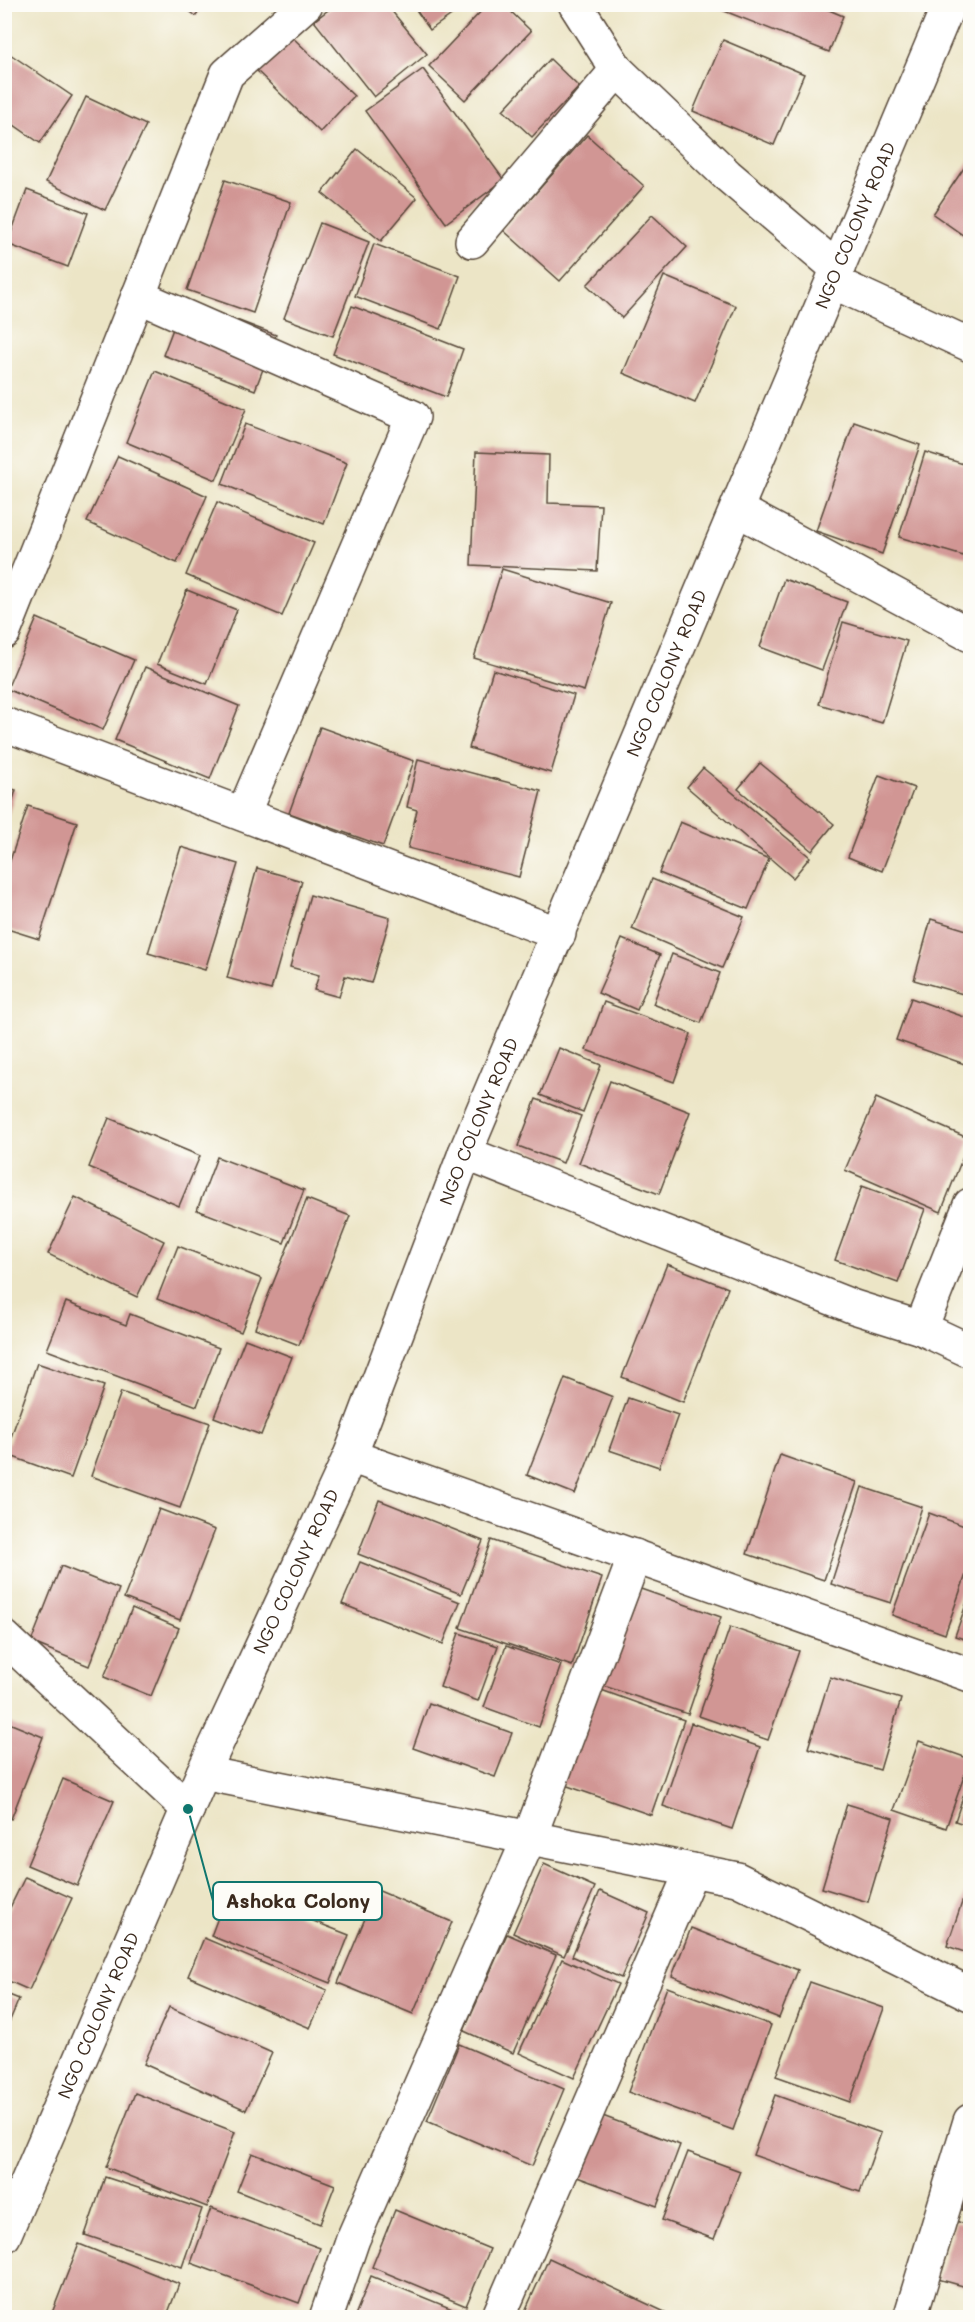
<svg xmlns="http://www.w3.org/2000/svg" width="975" height="2322" font-family="Mali,sans-serif">
	<rect width="100%" height="100%" fill="#fdfcf7"/>
	<filter id="ink" filterUnits="userSpaceOnUse"><feTurbulence type="fractalNoise" baseFrequency=".0167" numOctaves="2"/><feDisplacementMap in="SourceGraphic" scale="12" xChannelSelector="R" yChannelSelector="G"/><feConvolveMatrix kernelMatrix="1 2 1 2 8 2 1 2 1" color-interpolation-filters="sRGB"/></filter>
	<filter id="wash" filterUnits="userSpaceOnUse"><feTurbulence type="fractalNoise" baseFrequency=".008" numOctaves="4" result="noise"/><feDisplacementMap in="SourceGraphic" scale="24" xChannelSelector="R" yChannelSelector="G"/><feGaussianBlur stdDeviation="1.35" result="paint"/><feColorMatrix in="noise" values="0 0 0 0 0 0 0 0 0 0 0 0 0 0 0 0 0 1.4 0 .05"/><feComposite in="paint" operator="in"/></filter>
	<g filter="url(#wash)">
		<rect width="100%" height="100%" fill="#ece5c6"/>
		<g id="blocks">
			<g fill="#d19694">
				<path d="M180 4H204L196 16Z"/>
				<path d="M336 4H386L427 54 374 97 314 21Z"/>
				<path d="M412 4H467L430 30Z"/>
				<path d="M488 4H503L531 31 465 100 429 66Z"/>
				<path d="M815 4 843 16 829 52 709 5Z"/>
				<path d="M290 35 354 96 320 132 256 70Z"/>
				<path d="M723 40 804 74 774 145 693 111Z"/>
				<path d="M4 50 72 96 40 143 4 118Z"/>
				<path d="M550 59 579 87 532 137 503 110Z"/>
				<path d="M423 69 504 180 446 223 365 111Z"/>
				<path d="M86 97 146 125 105 210 46 182Z"/>
				<path d="M587 135 644 186 560 281 503 230Z"/>
				<path d="M357 149 417 198 381 241 322 193Z"/>
				<path d="M970 159V240L933 214Z"/>
				<path d="M225 180 291 202 253 313 187 290Z"/>
				<path d="M27 190 88 213 68 267 7 244Z"/>
				<path d="M652 215 687 247 622 318 587 285Z"/>
				<path d="M320 223 369 242 333 336 284 318Z"/>
				<path d="M374 244 460 276 441 329 355 296Z"/>
				<path d="M664 276 736 306 695 403 623 373Z"/>
				<path d="M184 300 276 335 255 390 163 355Z"/>
				<path d="M352 306 463 349 446 397 333 354Z"/>
				<path d="M155 371 246 409 216 480 126 442Z"/>
				<path d="M854 422 920 445 882 554 816 531Z"/>
				<path d="M245 424 347 463 324 524 222 484Z"/>
				<path d="M476 452 549 455 548 503 601 505 597 571 471 565Z"/>
				<path d="M925 452 970 466V558L899 537Z"/>
				<path d="M118 456 207 496 177 563 87 522Z"/>
				<path d="M217 502 314 543 282 616 186 575Z"/>
				<path d="M502 569 611 603 584 691 474 658Z"/>
				<path d="M784 579 847 602 822 670 760 647Z"/>
				<path d="M187 590 237 610 207 684 157 664Z"/>
				<path d="M37 618 134 660 103 730 7 689Z"/>
				<path d="M843 622 907 641 882 723 819 704Z"/>
				<path d="M145 667 239 706 210 779 115 740Z"/>
				<path d="M493 670 574 695 551 773 469 748Z"/>
				<path d="M320 727 414 761 383 846 289 813Z"/>
				<path d="M418 759 541 791 519 877 408 848 417 810 407 807Z"/>
				<path d="M760 763 834 824 812 851 738 789Z"/>
				<path d="M703 768 810 857 793 878 687 787Z"/>
				<path d="M879 775 914 788 882 871 848 857Z"/>
				<path d="M4 787 16 790 5 825H4Z"/>
				<path d="M28 806 77 822 39 939 4 928V879Z"/>
				<path d="M680 822 769 859 748 909 659 873Z"/>
				<path d="M181 847 238 864 205 970 148 953Z"/>
				<path d="M257 868 302 881 271 990 227 978Z"/>
				<path d="M652 879 744 917 722 968 632 929Z"/>
				<path d="M310 895 390 918 371 983 345 976 339 997 314 990 319 975 290 967Z"/>
				<path d="M931 919 970 931V996L914 980Z"/>
				<path d="M622 939 660 955 637 1010 598 993Z"/>
				<path d="M672 954 720 973 701 1023 653 1004Z"/>
				<path d="M911 998 970 1019V1066L896 1040Z"/>
				<path d="M604 1002 691 1034 674 1082 586 1050Z"/>
				<path d="M559 1048 601 1065 583 1112 540 1095Z"/>
				<path d="M610 1081 690 1112 659 1194 579 1163Z"/>
				<path d="M876 1098 970 1139 941 1212 845 1170Z"/>
				<path d="M536 1099 581 1116 563 1163 518 1146Z"/>
				<path d="M109 1118 200 1156 179 1206 89 1167Z"/>
				<path d="M217 1157 304 1190 284 1243 197 1210Z"/>
				<path d="M862 1186 925 1209 898 1283 835 1260Z"/>
				<path d="M75 1197 164 1241 137 1297 48 1254Z"/>
				<path d="M307 1199 350 1216 299 1345 255 1328Z"/>
				<path d="M178 1246 262 1279 241 1332 157 1299Z"/>
				<path d="M667 1264 728 1288 683 1402 622 1377Z"/>
				<path d="M66 1302 126 1325 130 1314 219 1348 197 1406 47 1350Z"/>
				<path d="M245 1339 292 1357 261 1435 214 1417Z"/>
				<path d="M37 1363 104 1386 71 1478 5 1454Z"/>
				<path d="M565 1378 613 1397 575 1494 527 1475Z"/>
				<path d="M121 1392 210 1423 180 1508 91 1476Z"/>
				<path d="M628 1398 678 1415 659 1467 609 1450Z"/>
				<path d="M780 1455 857 1482 824 1580 747 1554Z"/>
				<path d="M862 1487 922 1507 891 1603 831 1584Z"/>
				<path d="M379 1500 483 1541 461 1594 358 1554Z"/>
				<path d="M159 1509 215 1530 180 1620 124 1598Z"/>
				<path d="M929 1513 970 1528V1563L945 1634 892 1615Z"/>
				<path d="M491 1540 602 1578 572 1666 460 1628Z"/>
				<path d="M360 1562 460 1602 443 1644 342 1604Z"/>
				<path d="M61 1566 119 1589 89 1666 31 1642Z"/>
				<path d="M635 1587 721 1617 688 1714 601 1685Z"/>
				<path d="M970 1593V1641L955 1636Z"/>
				<path d="M132 1608 179 1628 151 1696 104 1677Z"/>
				<path d="M730 1627 799 1651 768 1740 699 1716Z"/>
				<path d="M459 1633 498 1646 478 1701 440 1687Z"/>
				<path d="M506 1646 561 1665 539 1727 484 1707Z"/>
				<path d="M830 1677 901 1699 880 1770 808 1748Z"/>
				<path d="M593 1687 684 1720 651 1815 559 1783Z"/>
				<path d="M429 1703 512 1733 495 1777 413 1748Z"/>
				<path d="M4 1721 43 1737 11 1819 4 1816Z"/>
				<path d="M691 1723 760 1747 732 1829 663 1806Z"/>
				<path d="M919 1741 970 1759 946 1828 894 1810Z"/>
				<path d="M970 1776V1826L955 1821Z"/>
				<path d="M63 1779 114 1801 77 1886 27 1865Z"/>
				<path d="M847 1804 893 1818 868 1902 822 1888Z"/>
				<path d="M544 1864 595 1887 564 1956 513 1933Z"/>
				<path d="M25 1877 72 1898 29 1990 4 1979V1920Z"/>
				<path d="M970 1879V1954L947 1946Z"/>
				<path d="M229 1888 349 1935 330 1983 211 1936Z"/>
				<path d="M377 1890 452 1922 413 2014 338 1983Z"/>
				<path d="M600 1891 649 1913 621 1978 572 1956Z"/>
				<path d="M691 1928 798 1970 779 2018 672 1976Z"/>
				<path d="M507 1934 556 1955 513 2053 464 2031Z"/>
				<path d="M204 1938 327 1990 310 2028 188 1976Z"/>
				<path d="M562 1959 618 1984 574 2078 519 2053Z"/>
				<path d="M810 1982 884 2008 850 2102 776 2076Z"/>
				<path d="M667 1987 771 2025 733 2130 628 2092Z"/>
				<path d="M4 1993 19 1999 5 2032H4Z"/>
				<path d="M169 2007 272 2053 246 2110 144 2064Z"/>
				<path d="M459 2044 564 2089 532 2166 427 2121Z"/>
				<path d="M135 2093 235 2132 207 2207 106 2167Z"/>
				<path d="M775 2095 881 2133 860 2192 753 2155Z"/>
				<path d="M600 2115 680 2145 657 2206 577 2177Z"/>
				<path d="M688 2152 740 2171 714 2239 662 2220Z"/>
				<path d="M252 2153 335 2185 320 2224 237 2191Z"/>
				<path d="M105 2177 202 2209 182 2267 85 2235Z"/>
				<path d="M970 2185V2212L962 2210Z"/>
				<path d="M211 2208 320 2248 299 2303 191 2263Z"/>
				<path d="M395 2210 490 2249 466 2306 372 2267Z"/>
				<path d="M956 2221 970 2226V2288L938 2279Z"/>
				<path d="M79 2244 179 2284 166 2318H50Z"/>
				<path d="M549 2258 669 2314 668 2318H522Z"/>
				<path d="M371 2276 472 2317V2318H354Z"/>
			</g>
		</g>
	</g>
	<g filter="url(#ink)">
		<use href="#blocks" fill-opacity="0" stroke="#564637" stroke-width="1.5"/>
		<g fill="none" stroke-linecap="round" stroke-linejoin="round">
			<defs>
				<g id="minor">
					<path d="M575 4 617 70 727 175 838 269"/>
					<path d="M472 241 617 70"/>
					<path d="M833 282 970 345"/>
					<path d="M138 296 413 417 243 814"/>
					<path d="M738 510 970 635"/>
					<path d="M4 632 227 74 306 4"/>
					<path d="M4 724 559 934"/>
					<path d="M465 1153 854 1307 921 1328 970 1205"/>
					<path d="M921 1328 970 1351"/>
					<path d="M350 1456 970 1675"/>
					<path d="M4 1637 188 1809"/>
					<path d="M203 1773 737 1879 970 1994"/>
					<path id="s1" d="M4 2236 203 1773 350 1456 465 1153 949 4"/>
					<path d="M326 2318 353 2239 530 1836 635 1556"/>
					<path d="M498 2318 692 1870"/>
					<path d="M910 2318 970 2121"/>
				</g>
			</defs>
			<use href="#minor" stroke="#564637" stroke-width="36"/>
			<use href="#minor" stroke="#fff" stroke-width="33"/>
		</g>
	</g>
	<g text-anchor="middle" stroke-width="6" stroke-linejoin="round" paint-order="stroke">
		<g font-size="18" fill="#3b2a1e" stroke="#fdfcf7">
			<text dy="6" stroke="none"><textPath href="#s1" startOffset="2184">NGO COLONY ROAD</textPath></text>
			<text dy="6" stroke="none"><textPath href="#s1" startOffset="1698">NGO COLONY ROAD</textPath></text>
			<text dy="6" stroke="none"><textPath href="#s1" startOffset="1212">NGO COLONY ROAD</textPath></text>
			<text dy="6" stroke="none"><textPath href="#s1" startOffset="726">NGO COLONY ROAD</textPath></text>
			<text dy="6" stroke="none"><textPath href="#s1" startOffset="240">NGO COLONY ROAD</textPath></text>
		</g>
	</g>
	<path fill="none" stroke="#0f766e" stroke-width="2" d="M188 1809L213 1901"/>
	<circle fill="#0f766e" stroke="#fdfcf7" stroke-width="2" cx="188" cy="1809" r="6"/>
	<rect fill="#fdfcf7" stroke="#0f766e" stroke-width="2" x="213" y="1882" width="169" height="38" rx="6"/>
	<g font-size="20" text-anchor="middle" font-weight="bold" fill="#3b2a1e">
		<text x="298" y="1908">Ashoka Colony</text>
	</g>
	<rect width="975" height="2322" fill="none" stroke="#fdfcf7" stroke-width="24"/>
</svg>
